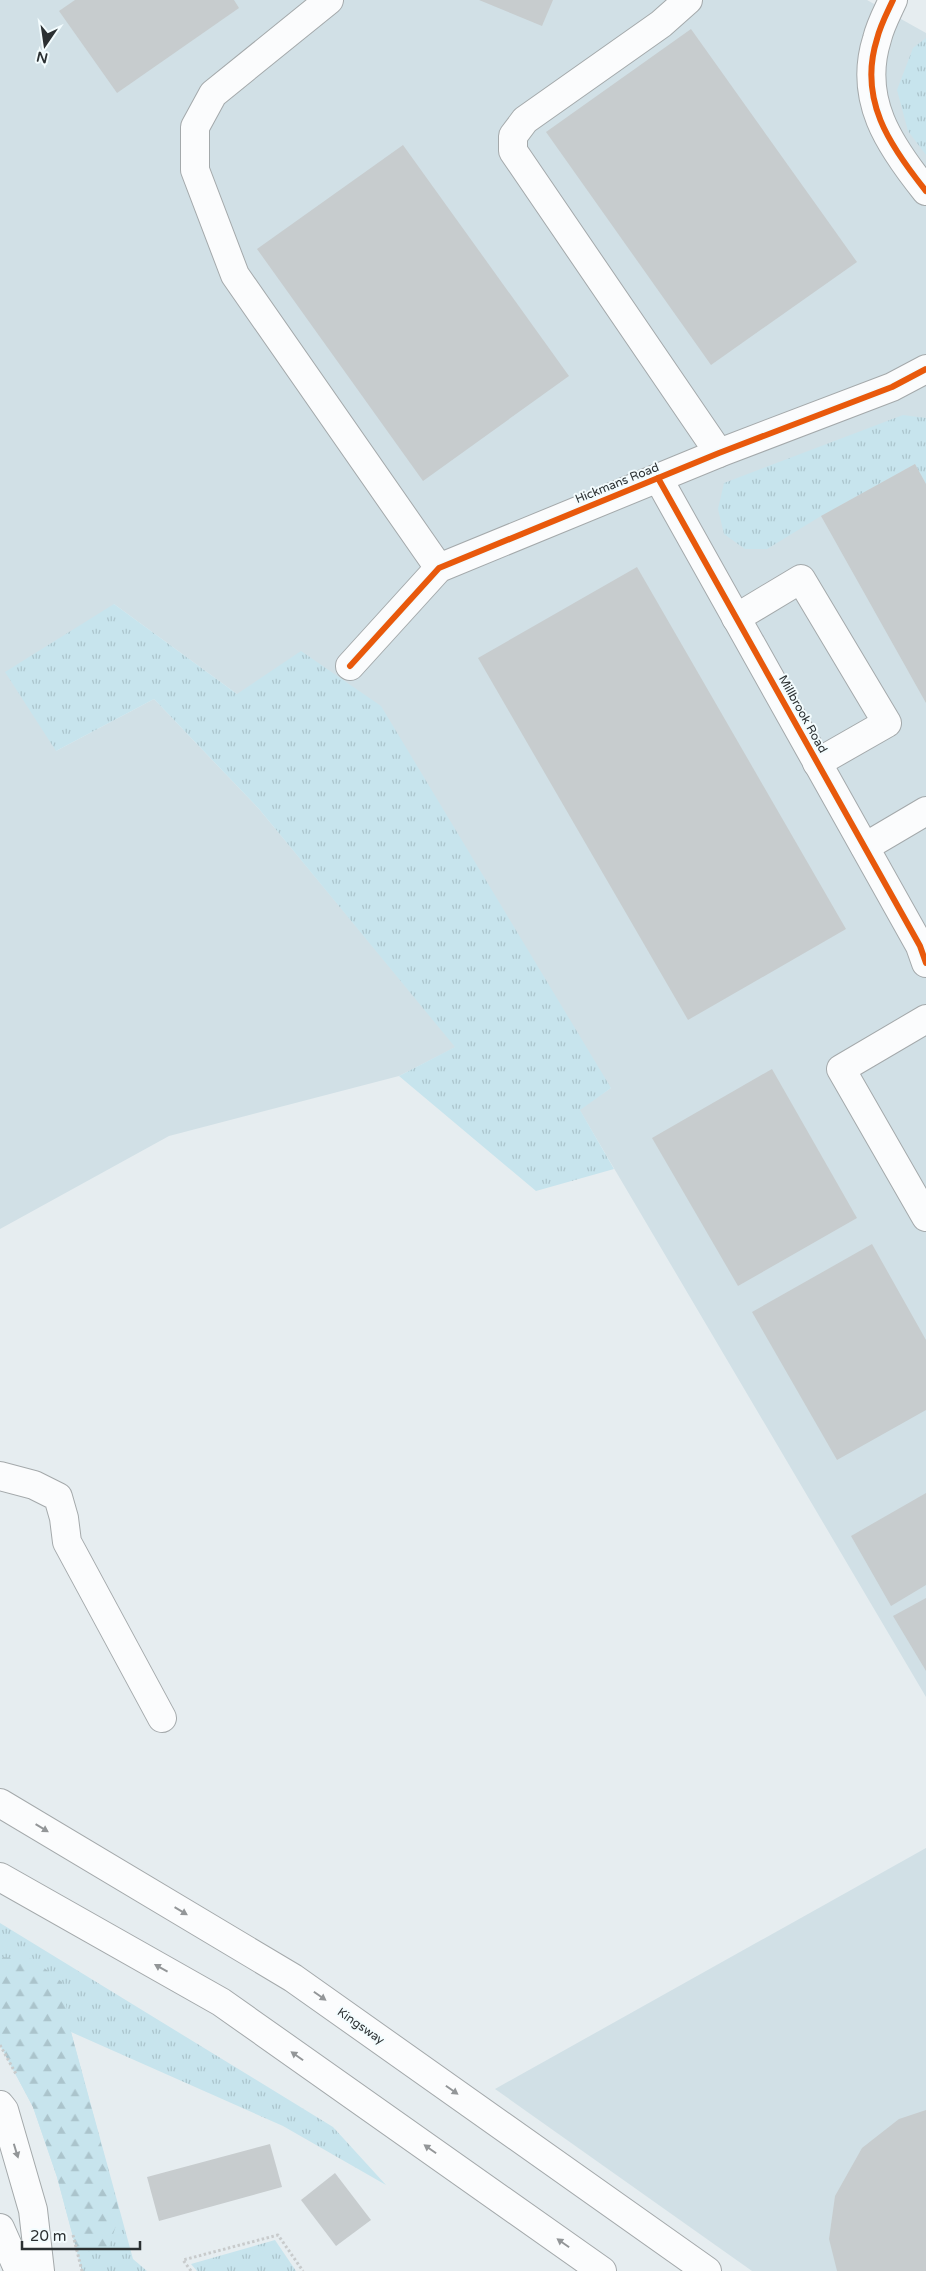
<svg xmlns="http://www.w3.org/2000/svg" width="926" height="2271" font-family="'Varela Round',sans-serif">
	<defs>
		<pattern id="grass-tufts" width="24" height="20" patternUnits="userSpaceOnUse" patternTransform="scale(1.25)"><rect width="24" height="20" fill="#c7e4ed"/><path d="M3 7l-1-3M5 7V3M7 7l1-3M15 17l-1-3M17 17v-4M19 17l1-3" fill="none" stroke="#abc4cc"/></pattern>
		<pattern id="forest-firs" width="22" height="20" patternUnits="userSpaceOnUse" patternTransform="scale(1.25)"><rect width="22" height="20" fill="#c7e4ed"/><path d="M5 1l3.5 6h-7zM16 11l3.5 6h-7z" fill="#abc4cc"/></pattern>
	</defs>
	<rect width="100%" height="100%" fill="#e6edf0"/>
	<g fill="#d1e0e6">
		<path d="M0 0H867L926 33V1697L579 1109 611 1088 237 694 114 604 56 751 154 699 259 809 456 1047 399 1076 169 1136 0 1229Z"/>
		<path d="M926 1848V2271H752L495 2089Z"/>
	</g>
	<g fill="url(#grass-tufts)">
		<path d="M926 38V155L908 131 897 90 913 48Z"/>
		<path d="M903 415 926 418V484L915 464 821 516 767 549H745L724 534 718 509 724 483Z"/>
		<path d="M114 604 237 694 301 651 381 706 611 1088 580 1110 614 1169 536 1191 399 1076 455 1047 259 809 154 699 56 751 5 672Z"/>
		<path d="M0 1923 333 2127 386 2185 283 2126 71 2032 133 2259 147 2271H82L57 2177 33 2107 0 2045Z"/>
		<path d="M275 2240 296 2271H197L191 2264Z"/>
	</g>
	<path fill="url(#forest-firs)" d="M0 1957 33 1959 62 1982 71 2032 120 2214 107 2252 77 2251 57 2177 33 2107 0 2045Z"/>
	<g fill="#c7ccce">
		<path d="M75 0H234L239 8 117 93 59 11Z"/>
		<path d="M479 0H553L542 26Z"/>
		<path d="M691 29 857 262 711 365 546 132Z"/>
		<path d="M403 145 569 376 423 481 257 249Z"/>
		<path d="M915 464 926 484V703L821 516Z"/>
		<path d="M637 567 846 929 688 1020 478 658Z"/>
		<path d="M772 1069 857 1218 738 1286 652 1138Z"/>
		<path d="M872 1244 926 1340V1410L837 1460 752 1312Z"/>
		<path d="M926 1493V1585L891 1606 851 1536Z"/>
		<path d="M926 1598V1671L893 1616Z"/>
		<path d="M926 2110V2271H837L829 2239 835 2196 862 2148 899 2119Z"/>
		<path d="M270 2144 282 2187 159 2221 147 2177Z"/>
		<path d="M335 2173 371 2220 336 2246 301 2200Z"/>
	</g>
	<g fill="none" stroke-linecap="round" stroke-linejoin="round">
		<defs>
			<g id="minor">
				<path d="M329 0 213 94 195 127V170L235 275 439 568"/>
				<path d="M688 0 661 24 525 120 513 136V151L719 453"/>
				<path d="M893 0C887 13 880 26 877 39 858 99 889 145 926 191"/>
				<path d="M658 478 920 946 926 963"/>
				<path d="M736 618 801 579 887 723 817 763"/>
				<path d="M350 666 439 568 719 453 892 387 926 369"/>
				<path d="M865 847 926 811"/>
				<path d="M926 1019 841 1069 926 1217"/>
				<path d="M0 1476 34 1485 58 1497 64 1518 67 1542 162 1718"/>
			</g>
			<g id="major">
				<path d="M0 2105 4 2110 33 2210 40 2271"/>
				<path d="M0 2228 19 2271"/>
			</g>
			<g id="highway">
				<path d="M0 1803 293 1978 707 2271"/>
				<path d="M0 1877 221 2002 602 2271"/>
			</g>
		</defs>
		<use href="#minor" stroke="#a4a9ab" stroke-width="30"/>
		<use href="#major" stroke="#a4a9ab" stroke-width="30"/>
		<use href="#highway" stroke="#a4a9ab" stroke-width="30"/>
		<g stroke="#c8cbcc" stroke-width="3" stroke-dasharray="2.5 2.5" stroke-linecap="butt">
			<path d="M0 2045 16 2074"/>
			<path d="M73 2235 82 2271"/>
			<path d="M191 2271 183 2260 278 2235 303 2271"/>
		</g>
		<use href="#minor" stroke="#fbfcfd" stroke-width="28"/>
		<use href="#major" stroke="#fbfcfd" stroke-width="28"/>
		<use href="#highway" stroke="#fbfcfd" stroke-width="28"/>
		<defs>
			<g id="cycleway">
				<path d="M893 0C887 13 880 26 877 39 858 99 889 145 926 191"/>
				<path d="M658 478 920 946 926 963"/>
				<path d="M350 666 439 568 719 453 892 387 926 369"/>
			</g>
		</defs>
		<use href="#cycleway" stroke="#f3fcfe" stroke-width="9"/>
		<use href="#cycleway" stroke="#e8590c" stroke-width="6"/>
	</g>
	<defs><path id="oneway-solid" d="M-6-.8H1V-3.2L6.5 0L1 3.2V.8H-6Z" transform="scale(1.25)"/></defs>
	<g fill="#939698">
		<use href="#oneway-solid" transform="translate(42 1828) rotate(31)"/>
		<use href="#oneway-solid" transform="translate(181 1911) rotate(31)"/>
		<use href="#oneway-solid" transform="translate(161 1968) rotate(-151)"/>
		<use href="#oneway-solid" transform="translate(320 1996) rotate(35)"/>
		<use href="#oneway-solid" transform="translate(297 2056) rotate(-145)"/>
		<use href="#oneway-solid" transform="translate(452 2090) rotate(35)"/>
		<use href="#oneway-solid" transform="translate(430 2149) rotate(-145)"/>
		<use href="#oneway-solid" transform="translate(16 2151) rotate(73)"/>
		<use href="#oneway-solid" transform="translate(563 2243) rotate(-145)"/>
	</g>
	<g text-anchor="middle" stroke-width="4" stroke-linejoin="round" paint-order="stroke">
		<g font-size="12" fill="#2b3032" stroke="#f3fcfe">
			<text transform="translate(617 483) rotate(-22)" y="4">Hickmans Road</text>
			<text transform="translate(803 714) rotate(61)" y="4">Millbrook Road</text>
			<text transform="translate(361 2026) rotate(35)" y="4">Kingsway</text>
		</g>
	</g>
	<g transform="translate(45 45) rotate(193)" stroke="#f3fcfe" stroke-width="4" paint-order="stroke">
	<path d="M0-4L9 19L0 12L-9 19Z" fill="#2b3032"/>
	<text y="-8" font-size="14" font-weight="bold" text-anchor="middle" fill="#2b3032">N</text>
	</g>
	<path d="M22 2241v8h118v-8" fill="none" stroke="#2b3032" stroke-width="2.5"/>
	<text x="30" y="2241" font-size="15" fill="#2b3032" stroke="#f3fcfe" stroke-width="4" paint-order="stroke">20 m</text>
</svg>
